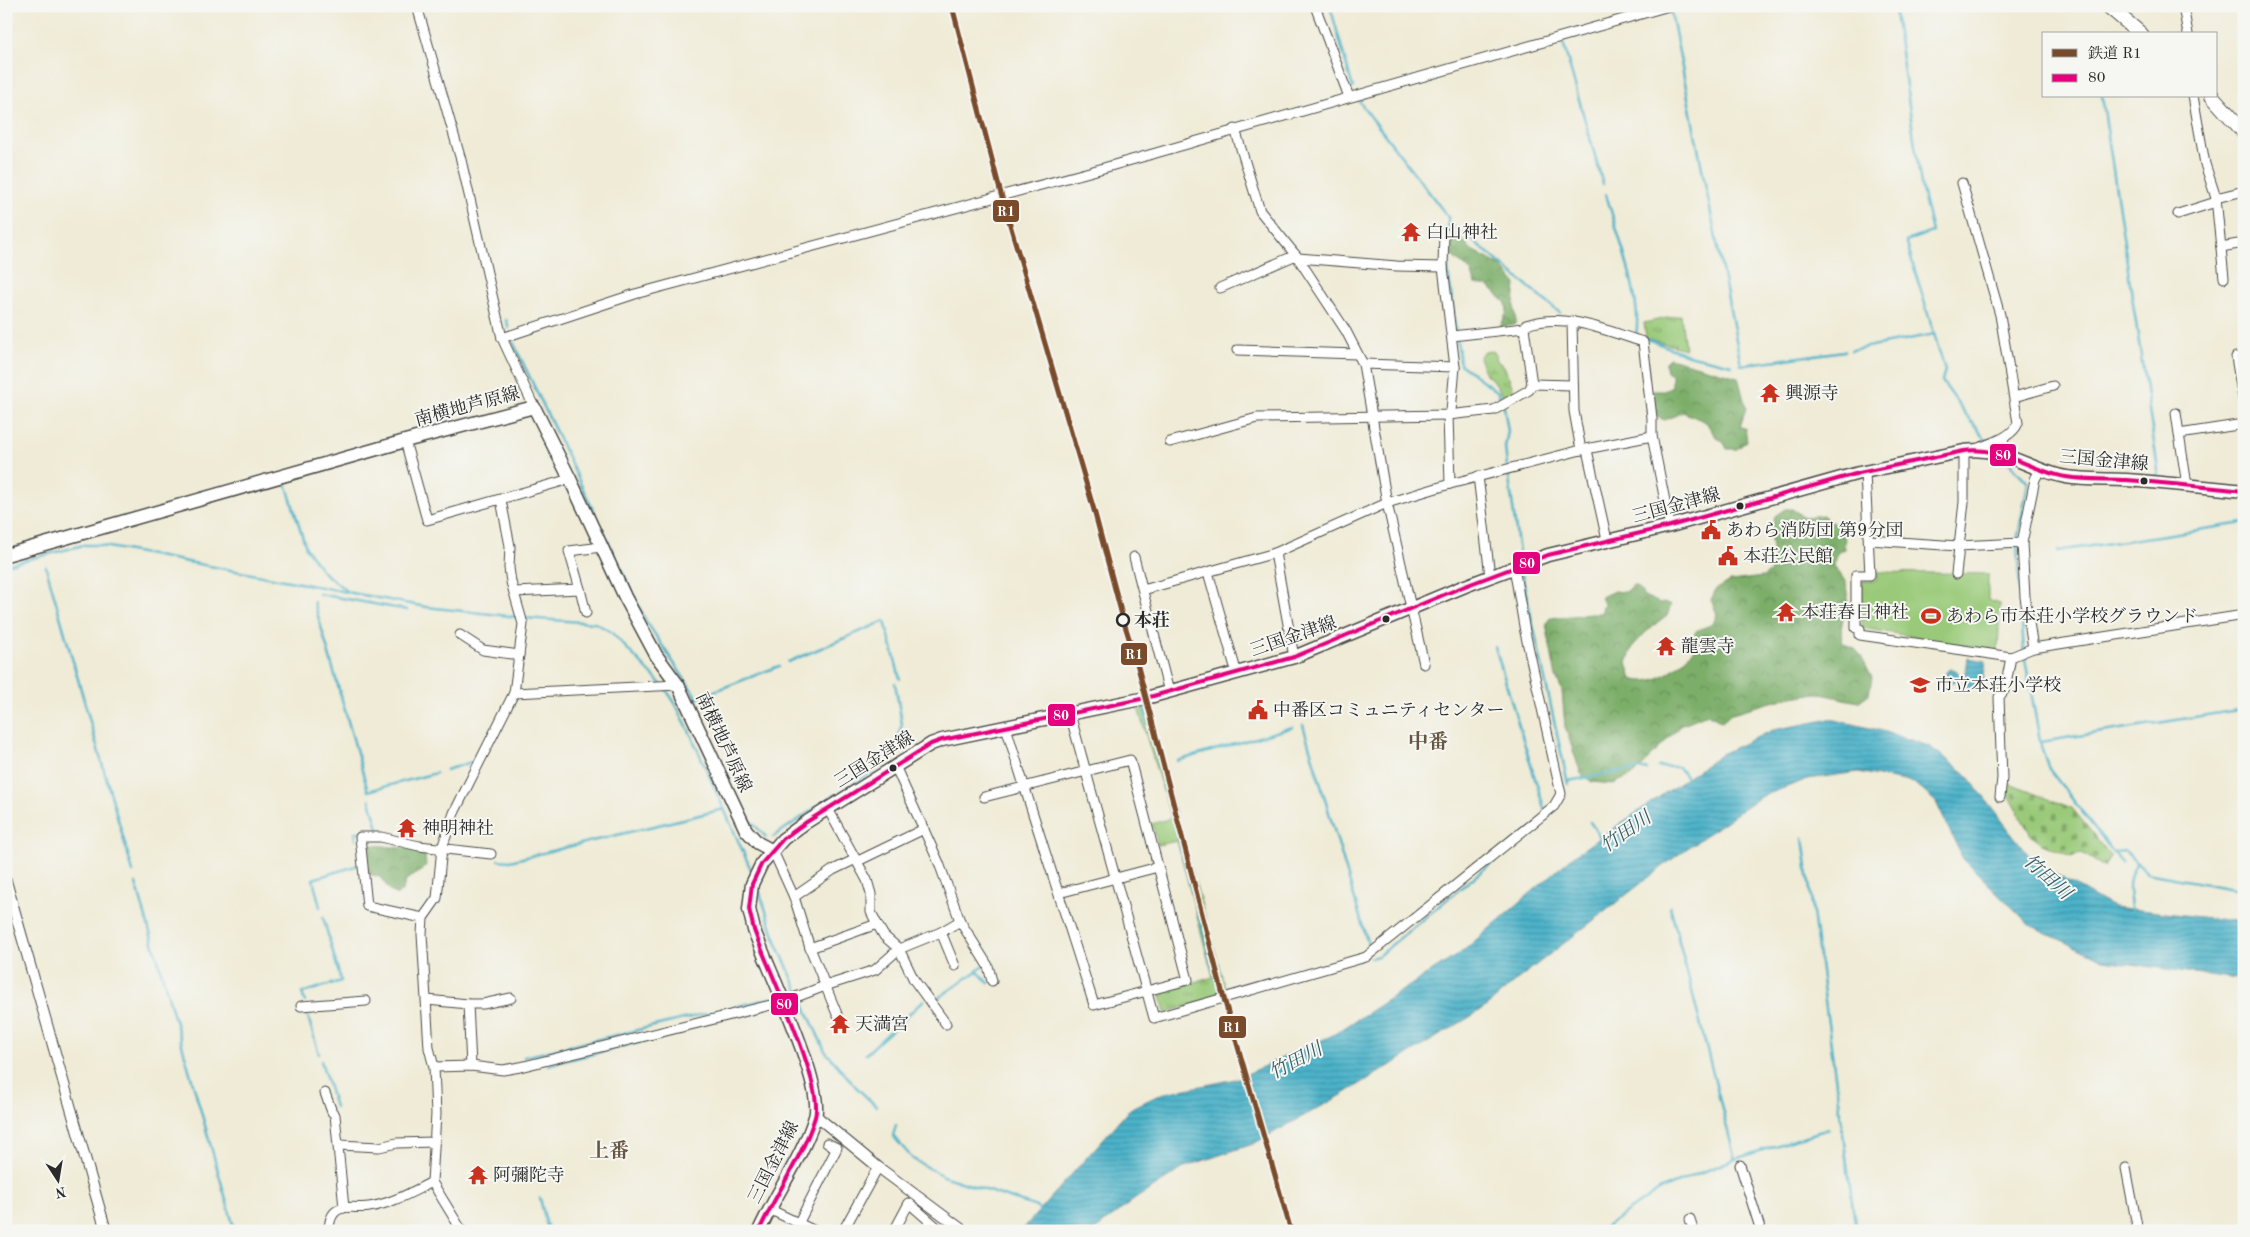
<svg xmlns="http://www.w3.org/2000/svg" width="2250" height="1237" font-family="'Old Standard TT','Noto Serif JP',serif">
	<defs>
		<pattern id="grass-tufts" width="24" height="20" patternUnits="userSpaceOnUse" patternTransform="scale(1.25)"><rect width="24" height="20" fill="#9aca79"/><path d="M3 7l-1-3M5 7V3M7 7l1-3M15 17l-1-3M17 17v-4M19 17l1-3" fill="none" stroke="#7ea463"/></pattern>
		<pattern id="forest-crowns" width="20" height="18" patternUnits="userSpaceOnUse" patternTransform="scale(1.25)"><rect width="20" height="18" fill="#7bae69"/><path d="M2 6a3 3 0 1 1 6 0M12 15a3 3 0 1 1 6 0" fill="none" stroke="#658e57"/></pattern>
		<pattern id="cemetery-stones" width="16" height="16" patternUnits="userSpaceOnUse" patternTransform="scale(1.25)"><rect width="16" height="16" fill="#9aca79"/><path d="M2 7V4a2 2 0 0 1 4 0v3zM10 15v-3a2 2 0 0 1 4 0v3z" fill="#7ea463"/></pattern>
		<pattern id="water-rules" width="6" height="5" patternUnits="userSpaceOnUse" patternTransform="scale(1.25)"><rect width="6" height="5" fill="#4bb2c9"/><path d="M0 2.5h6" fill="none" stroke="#3f91a3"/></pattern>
	</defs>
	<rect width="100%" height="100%" fill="#f6f6f2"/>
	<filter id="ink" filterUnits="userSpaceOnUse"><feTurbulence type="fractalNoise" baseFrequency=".02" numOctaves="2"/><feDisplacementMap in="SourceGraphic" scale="10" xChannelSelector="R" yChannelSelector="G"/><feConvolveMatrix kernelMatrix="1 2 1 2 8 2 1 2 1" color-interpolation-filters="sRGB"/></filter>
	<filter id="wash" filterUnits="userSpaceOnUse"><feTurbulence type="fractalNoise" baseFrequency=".0096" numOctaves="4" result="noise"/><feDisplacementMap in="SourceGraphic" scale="20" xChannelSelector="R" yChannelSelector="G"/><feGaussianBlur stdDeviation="1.12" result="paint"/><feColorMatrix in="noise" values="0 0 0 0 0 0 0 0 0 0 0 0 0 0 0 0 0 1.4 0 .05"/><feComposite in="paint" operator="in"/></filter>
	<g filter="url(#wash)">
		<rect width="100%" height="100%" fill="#efebd6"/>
		<g fill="url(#grass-tufts)" stroke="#627a52">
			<path d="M1681 315 1685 349 1646 338 1644 323Z"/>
			<path d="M1493 351 1498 362 1504 366 1515 393 1504 398 1496 384 1486 374 1479 358 1483 352Z"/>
			<path d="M1145 706 1227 994 1165 1013 1160 992 1213 977 1177 841 1158 845 1152 824 1171 818 1138 708Z"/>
		</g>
		<g fill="url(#forest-crowns)" stroke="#536c4a">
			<path d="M1459 236 1472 250 1501 266 1516 284 1514 305 1516 322 1514 325 1500 327 1507 312 1506 303 1488 286 1475 284C1474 280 1473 275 1471 272 1461 259 1447 262 1452 240Z"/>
			<path d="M1670 358 1738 377 1746 408 1740 427 1745 428 1747 441 1737 449H1727L1723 441 1715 436 1706 422 1683 412 1665 420 1657 417 1652 391H1664L1672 387V375L1667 372 1665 363Z"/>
			<path d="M1785 509H1792L1804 517 1823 515C1836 528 1848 526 1844 549 1836 552 1835 559 1834 567 1865 598 1834 612 1843 643L1855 649 1860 654 1872 678 1869 694 1858 702 1817 693 1786 698 1732 713 1722 722 1707 714 1681 725 1635 774 1613 784 1592 782 1581 774 1565 727 1562 691 1556 677 1546 624 1550 618 1601 613 1604 604 1601 597 1614 591 1626 592 1633 585 1639 588 1644 596 1660 603 1664 602 1671 605 1667 616 1646 632 1633 646 1627 663 1632 679C1657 688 1680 665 1697 647L1691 641 1696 631 1713 624 1717 614 1711 600 1716 589 1731 581 1763 577 1771 571 1774 562 1770 535 1775 516Z"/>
			<path d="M373 845 424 850 426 865 422 871 407 879 402 891 397 895 391 892 380 877 368 874 365 850 366 846Z"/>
		</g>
		<path fill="url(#cemetery-stones)" stroke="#627a52" d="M2007 783 2072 808 2111 856 2104 867 2082 853 2071 856 2042 844 2031 835 2006 792Z"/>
		<path fill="#9aca79" stroke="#627a52" d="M1877 572 1988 574V600L2000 604 1998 651 1862 628V581H1876Z"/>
		<g fill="url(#water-rules)" stroke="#3b6e7a">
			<path d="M1968 658 1986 661 1982 689 1964 687Z"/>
			<circle cx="1952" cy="676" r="7"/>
			<path d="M1831 719 1883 731 1929 746 1965 773 2034 862 2113 907 2244 922V980L2103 960 2030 925 1963 859 1936 802 1914 783 1858 772 1808 779 1760 797 1675 857 1518 979 1486 1007 1342 1095 1253 1144 1187 1166 1135 1199 1094 1231H1021L1130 1109 1161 1094 1236 1079 1333 1035 1462 952 1576 854 1725 752 1773 730Z"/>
		</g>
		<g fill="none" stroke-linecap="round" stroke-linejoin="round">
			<g stroke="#4bb2c9" stroke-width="2.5">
				<path d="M1330 6 1353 88"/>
				<path d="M1682 6 1671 12 1741 365 1844 351"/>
				<path d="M1894 6 1921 185 1932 232 1906 241 1945 370 1942 381 1967 416 1989 443"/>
				<path d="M1563 43 1603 184"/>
				<path d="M2102 96 2159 476H2156"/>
				<path d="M1358 100 1448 217V270L1456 332"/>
				<path d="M1606 194C1616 231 1643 299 1636 335L1628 333"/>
				<path d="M1448 227 1454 226"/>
				<path d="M1464 233 1560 313"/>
				<path d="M1574 317 1584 320"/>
				<path d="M506 320 509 328"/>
				<path d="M1457 338 1460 364 1498 392 1502 402"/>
				<path d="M1647 339 1688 355 1732 365"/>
				<path d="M513 342 646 621 697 698 779 666"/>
				<path d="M1851 350 1935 334"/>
				<path d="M1504 407 1508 431 1505 447 1507 466"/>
				<path d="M2009 462 2028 483 2017 541"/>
				<path d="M1508 471 1520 560"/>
				<path d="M285 480 306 548 323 572 347 591"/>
				<path d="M2017 546 2024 654 2041 746 2049 769 2121 862"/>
				<path d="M2058 551 2244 523"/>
				<path d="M6 565 84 545H98L426 607 518 617"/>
				<path d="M46 567 133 872"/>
				<path d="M1521 570 1568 784"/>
				<path d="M319 594 407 610"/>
				<path d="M314 602 368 791 436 773"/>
				<path d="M524 618 595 623 610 631 661 684"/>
				<path d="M1495 647 1544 808"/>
				<path d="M788 662 885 621 900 679"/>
				<path d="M665 688 675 703 688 728 752 872"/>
				<path d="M1143 706 1220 995"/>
				<path d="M696 707 711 741"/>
				<path d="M1303 725 1370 951"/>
				<path d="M2041 742 2244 709"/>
				<path d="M893 753 902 724 895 683"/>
				<path d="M1177 761 1293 727"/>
				<path d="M1658 767H1679L1689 781"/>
				<path d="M446 770 475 761"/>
				<path d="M1568 781 1628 770 1647 769"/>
				<path d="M841 792 891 760"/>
				<path d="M744 814 766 837"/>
				<path d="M1590 822 1602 840"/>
				<path d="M773 837 834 795"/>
				<path d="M1803 838 1856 1231"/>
				<path d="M356 839 355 832H379L370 800"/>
				<path d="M2114 852 2125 851 2147 873 2239 890H2244"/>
				<path d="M498 860 510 861 724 809"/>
				<path d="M136 883 235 1231"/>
				<path d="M757 884 777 944 799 993"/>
				<path d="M1670 906 1735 1159"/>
				<path d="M320 907 313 879 359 865"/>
				<path d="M2132 912C2129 895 2125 877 2138 863"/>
				<path d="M1370 958 1378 956 1551 814"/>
				<path d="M977 971 989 983"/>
				<path d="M801 998 825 1051 856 1087 876 1106"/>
				<path d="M934 1001 984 966"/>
				<path d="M305 1002 302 993 341 981 323 917"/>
				<path d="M306 1010 319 1054"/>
				<path d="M866 1054 924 1000"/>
				<path d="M524 1057 772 998"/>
				<path d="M321 1061 335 1107"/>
				<path d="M548 1065 681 1032"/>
				<path d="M896 1125 893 1136 913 1159 943 1176 1037 1207 1041 1211"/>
				<path d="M540 1198 548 1231"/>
				<path d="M1600 1231 1659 1190 1735 1159 1828 1129"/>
			</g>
		</g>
	</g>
	<g filter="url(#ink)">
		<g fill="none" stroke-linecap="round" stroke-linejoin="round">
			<defs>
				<g id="minor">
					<path d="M417 6 461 160 502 338 534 407"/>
					<path d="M1315 6 1349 97"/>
					<path d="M2183 6 2188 34"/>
					<path d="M2193 96 2205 164 2216 198 2224 278"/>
					<path d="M1235 129 1260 211 1298 258 1346 331 1363 364 1387 503 1424 664"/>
					<path d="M1962 183 2000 315 2018 423C2012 438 1990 443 1976 449"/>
					<path d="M2216 198 2244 191"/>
					<path d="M2178 214 2216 202"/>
					<path d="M1444 232 1443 267 1455 367 1451 411 1448 415 1450 484"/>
					<path d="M2221 247 2244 243"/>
					<path d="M1298 258 1397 266 1443 267"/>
					<path d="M1220 288 1296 255"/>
					<path d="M1572 321 1574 411 1581 450"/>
					<path d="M1452 336 1524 328 1526 325C1565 312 1604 330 1643 342L1652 418V436L1670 526"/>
					<path d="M502 338 635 294 1093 171 1669 6"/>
					<path d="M1237 350 1357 354"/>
					<path d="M2236 357 2244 405"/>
					<path d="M1363 364 1455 367"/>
					<path d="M1532 384 1573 385"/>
					<path d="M2014 397 2053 386"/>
					<path d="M2176 413 2179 434"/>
					<path d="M2002 439 2009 456"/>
					<path d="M405 441 427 520 570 479"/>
					<path d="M1170 442 1257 418 1448 415 1494 410 1529 390 1532 384 1524 328"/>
					<path d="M1587 450 1607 540"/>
					<path d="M2040 470 2035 479 2022 543 2025 597 2033 648 2244 615"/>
					<path d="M1865 472 1870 575H1856V628L1860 629V635L2011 657"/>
					<path d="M1478 476 1490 576"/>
					<path d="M2187 485 2179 434 2244 424"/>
					<path d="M1869 540 1958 546 2022 543"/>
					<path d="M1275 553 1294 657"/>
					<path d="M1134 557 1169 692"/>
					<path d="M1208 572 1237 674"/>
					<path d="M1956 574 1964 502V451"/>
					<path d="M580 589 569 551 602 547"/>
					<path d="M1143 590 1275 553 1387 503 1450 484 1581 450 1652 436"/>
					<path d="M514 592 580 589 586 613"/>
					<path d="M460 635 483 650 519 655"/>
					<path d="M514 693 678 685"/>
					<path d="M1070 714 1154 1018 1366 957 1554 806 1561 794 1525 632 1514 567"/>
					<path d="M895 766 939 863 960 921 988 966 992 981"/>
					<path d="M984 797C1033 785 1081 772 1130 760L1188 980 1094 1005C1065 912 1034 820 1006 727"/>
					<path d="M2000 797 2002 778 1999 697 2005 689 2011 657 2033 648"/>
					<path d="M828 809 867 880 871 894V912L877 924 884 936 899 949 914 980 946 1024"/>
					<path d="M773 851 794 897 810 948 837 1014"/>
					<path d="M858 861 924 829"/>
					<path d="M1059 893 1158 867"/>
					<path d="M794 897 833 870 856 859"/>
					<path d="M423 918 367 906 360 837H381L419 846 491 854"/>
					<path d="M941 932 955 966"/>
					<path d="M810 948 877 924"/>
					<path d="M427 1000 468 1004 471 1066"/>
					<path d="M468 1004H483L511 998"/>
					<path d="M301 1006 366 1001"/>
					<path d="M434 1067 471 1066 503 1070 520 1067 783 1002 825 986 875 970 899 949 941 932 960 921"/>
					<path d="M325 1093 332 1112 335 1115 344 1208"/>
					<path d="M339 1145 379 1147 397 1143 434 1142"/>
					<path d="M1740 1165 1761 1231"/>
					<path d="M2126 1168 2138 1231"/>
					<path d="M769 1209 815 1231"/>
					<path d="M1690 1219 1693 1231"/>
					<path d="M799 1222 837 1148 827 1143"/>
					<path d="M329 1231C329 1224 330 1217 335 1212 344 1204 358 1209 369 1207 391 1204 412 1192 432 1182"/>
					<path d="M462 1231 432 1182 436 1114 434 1067 429 1048 422 934 423 918 437 898 442 848 454 813 514 693 523 624 511 582 509 568 510 546 501 500"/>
					<path d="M843 1231 878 1167"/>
					<path d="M894 1231 909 1203 941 1231"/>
				</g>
				<g id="tertiary">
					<path d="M6 881 106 1231"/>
					<path d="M815 1115 878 1167 964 1231"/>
				</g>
				<g id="secondary">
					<path d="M6 555 405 441 534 407 570 479 625 597 656 655 678 685 746 830 758 843 773 851"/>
					<path d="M759 1231C776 1193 803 1156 815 1117 825 1085 767 967 754 930L749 909 752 884 762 863 783 839 805 823 931 744 942 740 1146 698 1294 657 1465 586 1548 555 1670 526 1859 473 1964 451C2001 445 2031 471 2066 477 2085 480 2107 479 2126 480 2166 483 2205 487 2244 491"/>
				</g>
				<g id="primary">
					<path d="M2108 6 2141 34"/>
					<path d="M2212 96 2244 132"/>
				</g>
			</defs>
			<use href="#minor" stroke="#484845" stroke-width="11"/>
			<use href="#tertiary" stroke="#484845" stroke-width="12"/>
			<use href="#secondary" stroke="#484845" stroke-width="15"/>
			<use href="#primary" stroke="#484845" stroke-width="16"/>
			<use href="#minor" stroke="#fff" stroke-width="9"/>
			<use href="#tertiary" stroke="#fff" stroke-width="10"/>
			<use href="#secondary" stroke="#fff" stroke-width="12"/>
			<use href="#primary" stroke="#fff" stroke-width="14"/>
			<defs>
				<path id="bus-1" d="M759 1231C776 1193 803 1156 815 1117 825 1085 767 967 754 930L749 909 752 884 762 863 783 839 805 823 931 744 942 740 1146 698 1294 657 1465 586 1548 555 1670 526 1859 473 1964 451C2001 445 2031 471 2066 477 2085 480 2107 479 2126 480 2166 483 2205 487 2244 491"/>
			</defs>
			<use href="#bus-1" stroke="#f6f6f2" stroke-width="8"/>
			<use href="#bus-1" stroke="#e5007d" stroke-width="4"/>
			<defs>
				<path id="rail-1" d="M952 6 1001 194 1094 510 1123 619 1138 667 1223 995 1291 1231"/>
			</defs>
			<use href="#rail-1" stroke="#f6f6f2" stroke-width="9"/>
			<use href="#rail-1" stroke="#7a4b2a" stroke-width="5"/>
		</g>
	</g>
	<defs>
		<symbol id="temple-bare" viewBox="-9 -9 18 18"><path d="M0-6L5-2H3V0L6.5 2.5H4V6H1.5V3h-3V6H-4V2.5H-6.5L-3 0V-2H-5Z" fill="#c8321e" stroke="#f6f6f2" stroke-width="2.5" paint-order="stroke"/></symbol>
		<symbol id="civic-bare" viewBox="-9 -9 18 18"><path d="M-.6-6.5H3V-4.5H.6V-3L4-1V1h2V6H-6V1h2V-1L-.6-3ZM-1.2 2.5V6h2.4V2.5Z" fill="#c8321e" stroke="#f6f6f2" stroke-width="2.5" paint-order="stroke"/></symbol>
		<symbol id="stadium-bare" viewBox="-9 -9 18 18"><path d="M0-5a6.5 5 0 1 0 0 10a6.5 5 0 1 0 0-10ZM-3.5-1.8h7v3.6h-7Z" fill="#c8321e" stroke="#f6f6f2" stroke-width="2.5" paint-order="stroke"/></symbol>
		<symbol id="school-bare" viewBox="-9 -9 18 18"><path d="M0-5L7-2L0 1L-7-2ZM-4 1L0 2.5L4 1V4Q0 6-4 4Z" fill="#c8321e" stroke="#f6f6f2" stroke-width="2.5" paint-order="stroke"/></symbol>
	</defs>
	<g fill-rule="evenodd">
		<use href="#temple-bare" x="1397" y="218" width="28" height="28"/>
		<use href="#temple-bare" x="1756" y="379" width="28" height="28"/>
		<use href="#civic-bare" x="1697" y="516" width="28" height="28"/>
		<use href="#civic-bare" x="1714" y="542" width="28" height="28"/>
		<use href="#temple-bare" x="1772" y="598" width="28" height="28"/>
		<use href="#stadium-bare" x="1917" y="602" width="28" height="28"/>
		<use href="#temple-bare" x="1652" y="632" width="28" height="28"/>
		<use href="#school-bare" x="1906" y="671" width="28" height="28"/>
		<use href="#civic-bare" x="1244" y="696" width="28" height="28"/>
		<use href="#temple-bare" x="393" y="814" width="28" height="28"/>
		<use href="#temple-bare" x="826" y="1010" width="28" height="28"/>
		<use href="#temple-bare" x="464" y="1161" width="28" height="28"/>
	</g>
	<g fill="#2b2b2b" stroke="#f6f6f2" stroke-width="2">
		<circle cx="2144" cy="481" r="4.5"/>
		<circle cx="1740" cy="506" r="4.5"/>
		<circle cx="1386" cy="619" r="4.5"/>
		<circle cx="893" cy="768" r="4.5"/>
	</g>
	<circle fill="#f6f6f2" stroke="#2b2b2b" stroke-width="2.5" cx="1123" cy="620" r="6"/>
	<g text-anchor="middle" stroke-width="4" stroke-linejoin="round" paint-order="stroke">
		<g font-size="18" fill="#2b2b2b" stroke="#f6f6f2" text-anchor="start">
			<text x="1426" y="238">白山神社</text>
			<text x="1785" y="399">興源寺</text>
			<text x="1726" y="536">あわら消防団 第9分団</text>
			<text x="1743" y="562">本荘公民館</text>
			<text x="1801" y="618">本荘春日神社</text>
			<text x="1946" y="622">あわら市本荘小学校グラウンド</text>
			<text x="1681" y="652">龍雲寺</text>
			<text x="1935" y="691">市立本荘小学校</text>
			<text x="1273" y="716">中番区コミュニティセンター</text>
			<text x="422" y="834">神明神社</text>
			<text x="855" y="1030">天満宮</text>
			<text x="493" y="1181">阿彌陀寺</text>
		</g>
		<g font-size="18" fill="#2b2b2b" stroke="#f6f6f2">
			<text transform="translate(467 406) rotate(-15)" y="6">南横地芦原線</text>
			<text transform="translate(2104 460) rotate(5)" y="6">三国金津線</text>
			<text transform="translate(1676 505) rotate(-15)" y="6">三国金津線</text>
			<text transform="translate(1293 636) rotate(-19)" y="6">三国金津線</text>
			<text transform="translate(724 742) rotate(65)" y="6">南横地芦原線</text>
			<text transform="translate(874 759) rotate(-32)" y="6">三国金津線</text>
			<text transform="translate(773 1162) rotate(-63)" y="6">三国金津線</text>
		</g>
		<g font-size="18" font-weight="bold" fill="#2b2b2b" stroke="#f6f6f2" text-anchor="start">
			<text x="1134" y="626">本荘</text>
		</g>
		<g font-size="19" font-style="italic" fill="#365a62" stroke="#f6f6f2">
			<text transform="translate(1625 831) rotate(-35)" y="7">竹田川</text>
			<text transform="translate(2048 876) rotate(42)" y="7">竹田川</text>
			<text transform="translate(1295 1060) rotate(-28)" y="7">竹田川</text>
		</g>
		<g font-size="20" font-weight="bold" fill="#675741" stroke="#f6f6f2">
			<text x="1428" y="748">中番</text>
			<text x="609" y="1157">上番</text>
		</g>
	</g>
	<g stroke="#f6f6f2" stroke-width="2">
		<rect x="992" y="199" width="28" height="24" rx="5" fill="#7a4b2a"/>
		<rect x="1989" y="443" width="28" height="24" rx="5" fill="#e5007d"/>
		<rect x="1512" y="551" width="29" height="24" rx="5" fill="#e5007d"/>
		<rect x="1120" y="642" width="28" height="24" rx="5" fill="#7a4b2a"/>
		<rect x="1047" y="703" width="29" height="24" rx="5" fill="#e5007d"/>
		<rect x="770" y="992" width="29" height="24" rx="5" fill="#e5007d"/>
		<rect x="1218" y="1015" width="29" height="24" rx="5" fill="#7a4b2a"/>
	</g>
	<g font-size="14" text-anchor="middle" font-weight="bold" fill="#fff">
		<text x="1006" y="216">R1</text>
		<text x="2003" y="460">80</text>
		<text x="1527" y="568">80</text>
		<text x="1134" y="659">R1</text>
		<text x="1061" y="720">80</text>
		<text x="784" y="1009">80</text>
		<text x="1232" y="1032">R1</text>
	</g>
	<rect width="2250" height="1237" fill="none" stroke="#f6f6f2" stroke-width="25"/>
	<rect x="2042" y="32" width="175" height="65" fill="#f6f6f2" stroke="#a5a5a2"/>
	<rect x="2052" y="49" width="25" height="8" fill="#7a4b2a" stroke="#a5a5a2"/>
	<text x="2088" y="58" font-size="15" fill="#2b2b2b">鉄道 R1</text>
	<rect x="2052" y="74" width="25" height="8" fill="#e5007d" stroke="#a5a5a2"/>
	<text x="2088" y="82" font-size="15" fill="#2b2b2b">80</text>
	<g transform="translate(58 1180) rotate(168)" stroke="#f6f6f2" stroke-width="4" paint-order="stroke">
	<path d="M0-4L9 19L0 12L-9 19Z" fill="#2b2b2b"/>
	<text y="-8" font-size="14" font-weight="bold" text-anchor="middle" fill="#2b2b2b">N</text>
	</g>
</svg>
